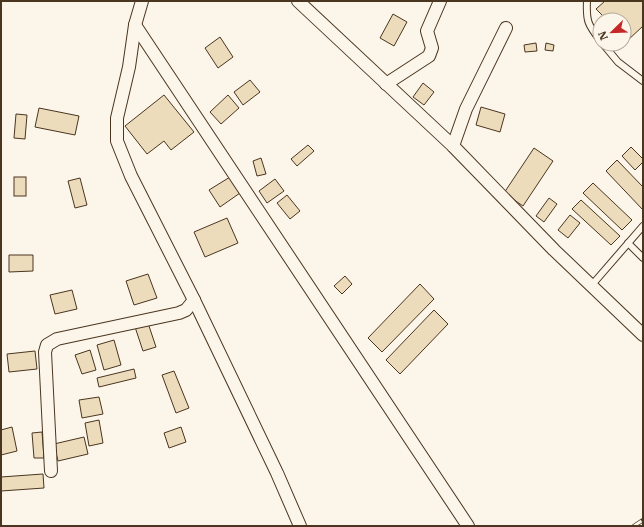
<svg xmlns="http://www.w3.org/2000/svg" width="644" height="527" font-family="'IBM Plex Serif',serif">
	<rect width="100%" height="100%" fill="#fbf6e9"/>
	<g fill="#ecdcbc" stroke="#4a3520">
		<path d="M605 1H643V26L627 41 624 38V20H607L596 9Z"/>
		<path d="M393 14 407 22 394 46 380 38Z"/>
		<path d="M220 37 233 57 218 68 205 48Z"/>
		<path d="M536 43 537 51 525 52 524 45Z"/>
		<path d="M546 43 554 45 553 51 545 50Z"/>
		<path d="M250 80 260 92 243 105 234 92Z"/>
		<path d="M423 83 434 92 424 105 413 97Z"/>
		<path d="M164 95 194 132 171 150 164 141 147 154 125 126Z"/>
		<path d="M228 95 239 108 221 124 210 112Z"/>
		<path d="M481 107 505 114 500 132 476 125Z"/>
		<path d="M39 108 79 116 75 135 35 127Z"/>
		<path d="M16 114 27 115 25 139 14 138Z"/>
		<path d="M308 145 314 151 297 166 291 159Z"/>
		<path d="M631 147 643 159V162L635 170 622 156Z"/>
		<path d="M534 148 553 161 523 206 504 193Z"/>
		<path d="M261 158 266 174 257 176 253 161Z"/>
		<path d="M617 160 643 187V210L606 171Z"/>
		<rect x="14" y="177" width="12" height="19"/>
		<path d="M230 177 240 193 220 207 209 190Z"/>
		<path d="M80 178 87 205 75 208 68 181Z"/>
		<path d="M275 179 284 191 267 203 259 191Z"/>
		<path d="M593 183 632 220 622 230 583 193Z"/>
		<path d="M287 195 300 211 290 219 277 203Z"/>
		<path d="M549 198 557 204 544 222 536 216Z"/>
		<path d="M581 200 620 236 611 245 572 209Z"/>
		<path d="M570 215 580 223 568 238 558 230Z"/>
		<path d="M227 218 238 243 205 257 194 232Z"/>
		<path d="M9 255H33V271L9 272Z"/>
		<path d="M148 274 157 298 134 305 126 281Z"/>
		<path d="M345 276 352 284 342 294 334 286Z"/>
		<path d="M420 284 434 299 382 352 368 338Z"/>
		<path d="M72 290 77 309 55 314 50 295Z"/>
		<path d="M434 310 448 324 400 374 386 360Z"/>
		<path d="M148 323 156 347 143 351 135 327Z"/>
		<path d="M114 340 121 365 104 370 97 345Z"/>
		<path d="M90 350 96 370 82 374 75 355Z"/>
		<path d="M35 351 37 369 9 372 7 354Z"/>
		<path d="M134 369 136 378 99 387 97 378Z"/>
		<path d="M174 371 189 408 176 413 162 375Z"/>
		<path d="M99 397 103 414 82 418 79 400Z"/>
		<path d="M99 420 103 443 89 446 85 423Z"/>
		<path d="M12 427 17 451 1 455V430Z"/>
		<path d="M181 427 186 442 169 448 164 433Z"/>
		<path d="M42 432 44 458H34L32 433Z"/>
		<path d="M84 437 88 454 58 461 54 444Z"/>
		<path d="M43 474 44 488 1 491V477Z"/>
	</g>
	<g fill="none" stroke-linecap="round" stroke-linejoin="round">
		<defs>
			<g id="service">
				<path d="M587 1C586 21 588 25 600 40"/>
				<path d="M603 44 618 62 643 81"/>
				<path d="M628 243 643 258"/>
				<path d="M591 286 643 226"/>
			</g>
			<g id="minor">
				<path d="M142 1 135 25 129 67 117 118V141L131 176 194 300 277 473 300 526"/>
				<path d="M298 1 453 146 554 250 643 335"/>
				<path d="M135 25 468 526"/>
				<path d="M386 84 429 56 432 48 427 31 440 1"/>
				<path d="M453 146 466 109 506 28"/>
				<path d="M51 471 45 352 47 345 57 339 179 313 186 310 194 300"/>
			</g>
		</defs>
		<use href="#service" stroke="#4a3520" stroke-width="8"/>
		<use href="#minor" stroke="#4a3520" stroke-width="14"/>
		<use href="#service" stroke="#fbf6e9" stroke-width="6"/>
		<use href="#minor" stroke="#fbf6e9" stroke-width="12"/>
		<defs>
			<path id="rail" d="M634 526 643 520"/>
		</defs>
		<use href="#rail" stroke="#4a3520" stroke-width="4.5"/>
		<use href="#rail" stroke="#fbf6e9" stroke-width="3" stroke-dasharray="9" stroke-linecap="butt"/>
	</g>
	<rect width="644" height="527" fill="none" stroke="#4a3520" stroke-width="4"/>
	<g transform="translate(612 32) rotate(247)"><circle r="19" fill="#fbf6e9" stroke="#b4a999"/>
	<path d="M0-3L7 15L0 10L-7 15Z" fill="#c62828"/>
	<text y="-6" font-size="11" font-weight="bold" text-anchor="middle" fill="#4a3520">N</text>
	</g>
</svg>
